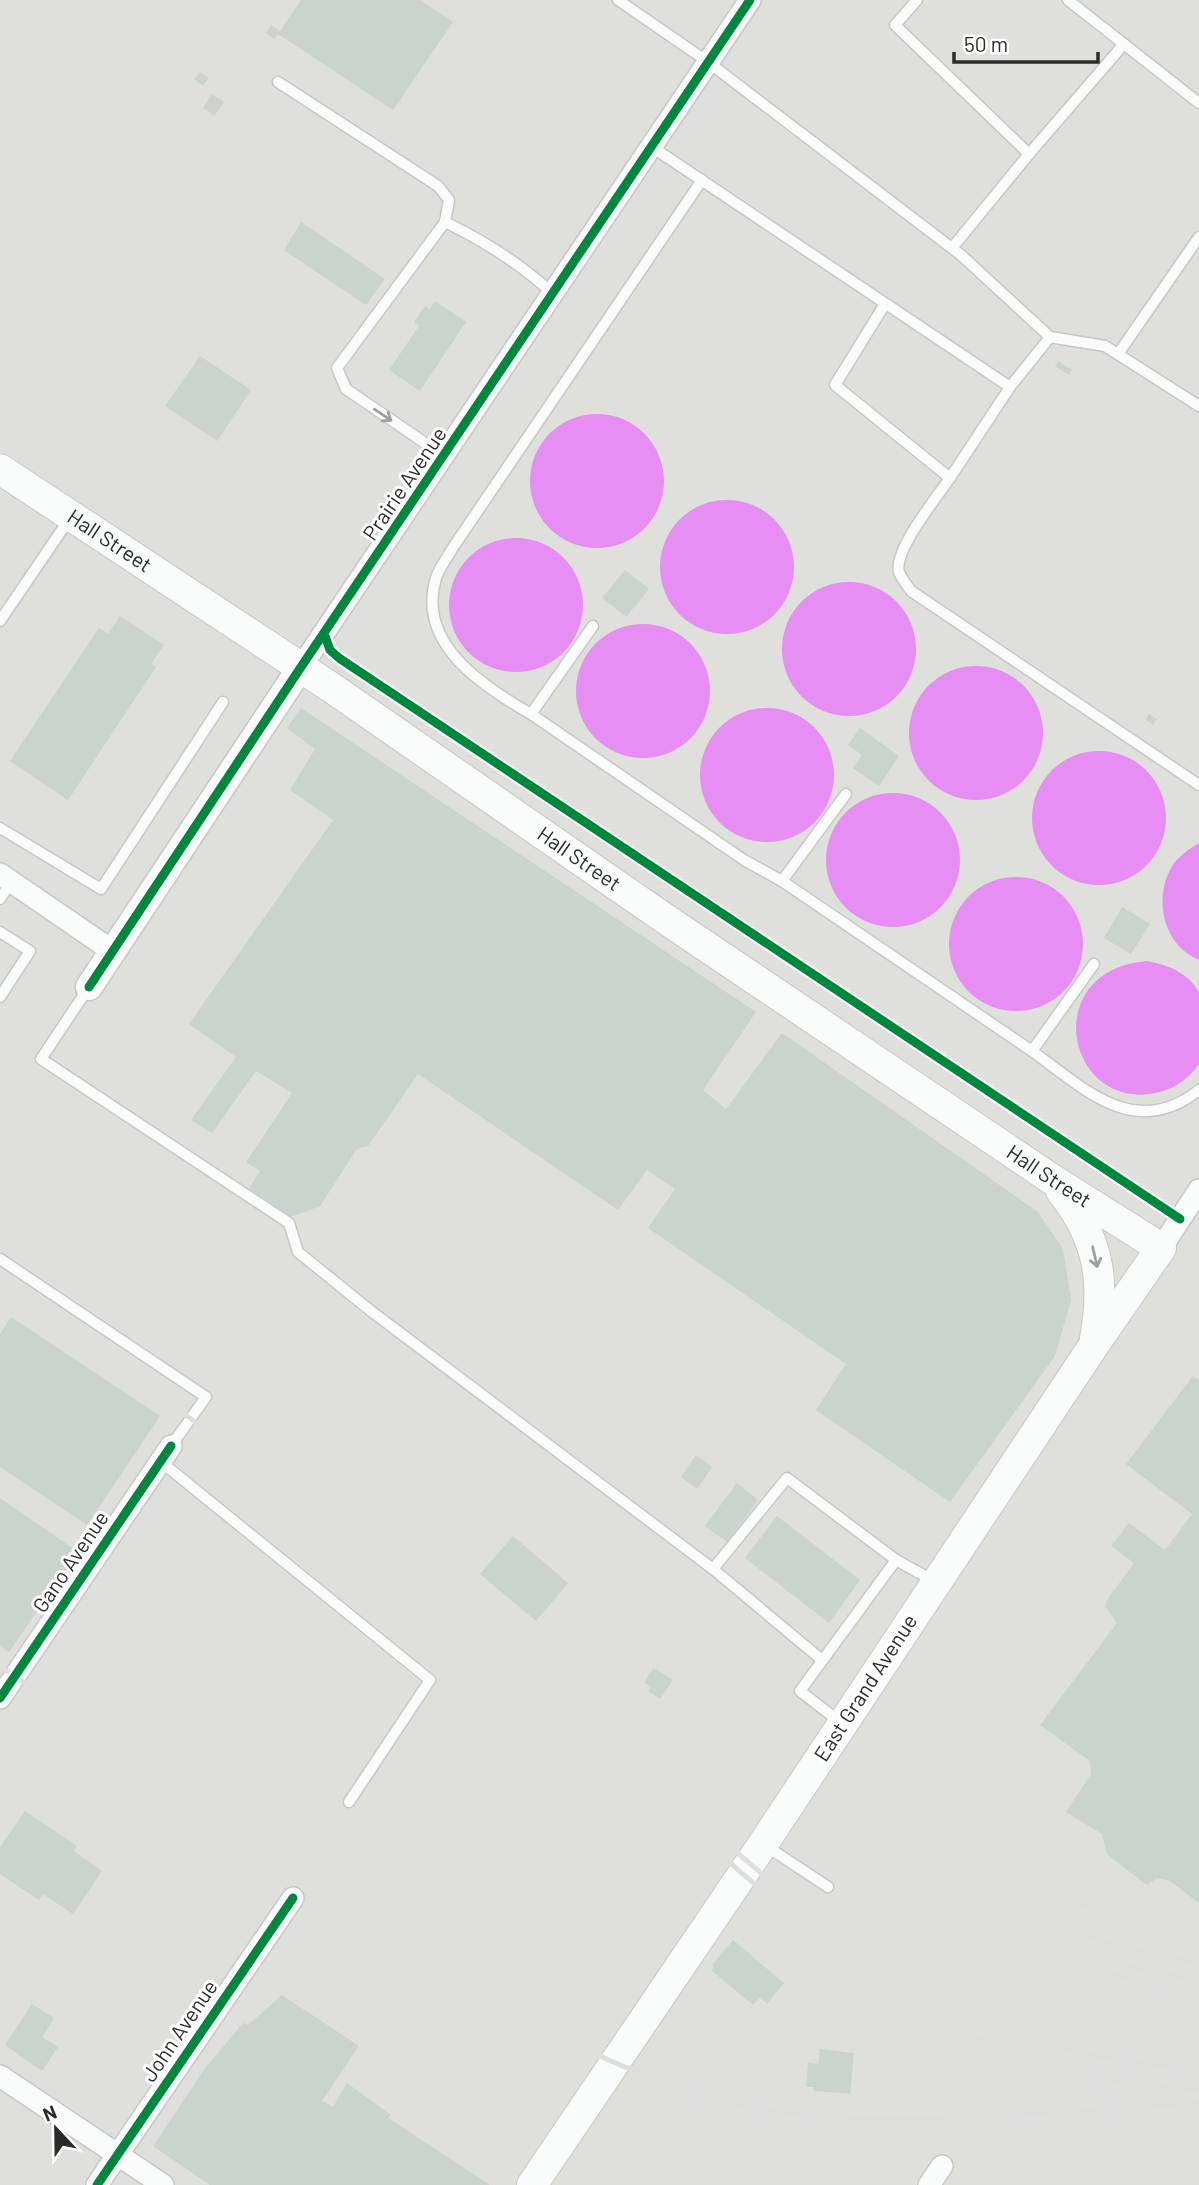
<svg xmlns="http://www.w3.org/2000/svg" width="1199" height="2185" font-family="Barlow,sans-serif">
	<rect width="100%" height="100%" fill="#e0eae2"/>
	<rect fill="#dfdfdc" x="0" y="0" width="1199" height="2185"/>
	<g fill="#e68ef3">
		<circle cx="597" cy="481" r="67"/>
		<circle cx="727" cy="567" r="67"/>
		<circle cx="516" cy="605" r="67"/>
		<circle cx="849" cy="649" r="67"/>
		<circle cx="643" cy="691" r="67"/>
		<circle cx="976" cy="733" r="67"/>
		<circle cx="767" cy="775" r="67"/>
		<circle cx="1099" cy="818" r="67"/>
		<circle cx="893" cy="860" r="67"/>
		<path d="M1199 843V960C1164 946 1153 900 1171 868 1177 857 1188 850 1199 843Z"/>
		<circle cx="1016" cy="944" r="67"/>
		<path d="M1147 961C1168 965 1187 972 1199 992V1064C1187 1081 1171 1091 1150 1094 1065 1105 1040 970 1147 961Z"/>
	</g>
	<g fill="#cbd3cd">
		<path d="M301 0H420L453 22 393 110 278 34 274 39 266 33 271 25 280 31Z"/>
		<path d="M200 72 209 78 203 86 194 79Z"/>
		<path d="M212 94 224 102 214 116 203 108Z"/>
		<path d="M301 222 385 279 366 305 284 250Z"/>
		<path d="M435 301 466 322 420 391 389 370 419 326 414 322 425 306 430 309Z"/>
		<path d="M200 356 251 390 217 441 165 406Z"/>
		<path d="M1058 361 1072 370 1069 375 1055 366Z"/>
		<path d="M625 570 649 589 626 617 602 598Z"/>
		<path d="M120 616 164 645 151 664 156 667 68 800 10 761 99 628 108 634Z"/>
		<path d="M301 708 756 1012 703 1090 726 1109 782 1033 1038 1212 1063 1249 1071 1300 1055 1356 950 1502 816 1410 846 1364 648 1228 675 1189 647 1170 618 1210 418 1074 368 1146 357 1149 320 1206 291 1217 249 1188 260 1171 246 1162 292 1093 256 1071 212 1133 191 1120 236 1057 189 1024 333 820 290 790 315 749 287 728Z"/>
		<path d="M1149 714 1157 719 1153 725 1146 720Z"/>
		<path d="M860 728 899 756 879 786 853 768 862 755 848 745Z"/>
		<path d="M1122 907 1150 924 1131 954 1104 938Z"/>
		<path d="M11 1317 160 1416 87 1525 0 1467V1334Z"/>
		<path d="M1193 1376 1199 1380V1903L1170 1881 1157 1878 1147 1885 1109 1856 1106 1851 1102 1834 1066 1812 1091 1774 1090 1761 1040 1725 1117 1623 1105 1606 1107 1600 1134 1563 1111 1546 1129 1523 1165 1550 1192 1514 1126 1464Z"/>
		<path d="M696 1455 712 1467 697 1489 681 1477Z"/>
		<path d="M737 1483 758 1500 727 1542 705 1526Z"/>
		<path d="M0 1498 78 1552 9 1652 0 1646Z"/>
		<path d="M777 1516 860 1580 829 1623 745 1558Z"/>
		<path d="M513 1536 568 1583 536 1621 480 1574Z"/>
		<path d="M654 1668 673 1680 660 1699 648 1691 651 1687 644 1682Z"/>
		<path d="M25 1811 77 1846 74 1851 102 1871 73 1914 43 1894 39 1900 0 1874V1847Z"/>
		<path d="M733 1940 784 1983 767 2004 760 1997 753 2005 711 1970 714 1967 712 1965Z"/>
		<path d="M282 1995 359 2046 322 2101 333 2107 347 2083 391 2115 388 2118 490 2185H210L153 2146 203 2071 243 2023 248 2025Z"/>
		<path d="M32 2004 54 2018 42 2037 58 2047 42 2071 5 2045Z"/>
		<path d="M820 2049 854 2053 850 2094 813 2091 814 2087H806L808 2063 818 2064Z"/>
	</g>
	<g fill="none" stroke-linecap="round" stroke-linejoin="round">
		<defs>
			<g id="service">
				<path d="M618 0 708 62 961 255 1050 337 1105 346 1199 406"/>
				<path d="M917 0 895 25 1029 154 952 248"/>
				<path d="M1068 0 1199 103"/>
				<path d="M278 82 438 186 449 200 445 222"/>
				<path d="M652 147 1010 387 1050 337"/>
				<path d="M1029 154 1124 44"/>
				<path d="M885 304 835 385 950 478 1010 387"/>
				<path d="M1118 354 1199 237"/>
				<path d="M444 456 346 389 337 368 445 222C484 241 521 264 553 294"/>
				<path d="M950 478C937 497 893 551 899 572 901 578 907 585 911 591L1199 785"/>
				<path d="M0 621 70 518"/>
				<path d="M593 626 531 714 744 860 782 881"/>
				<path d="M531 714C482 686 416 643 436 578 439 568 447 558 452 549L702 180"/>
				<path d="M846 794 782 881 1032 1051"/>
				<path d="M0 828 101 889 223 702"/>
				<path d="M0 899 11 882"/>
				<path d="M0 932 30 951 0 997"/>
				<path d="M1094 964 1032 1051C1085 1089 1135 1141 1199 1090"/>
				<path d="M89 987 41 1059 289 1223 298 1252 371 1311 713 1569 787 1478 896 1560 934 1581"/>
				<path d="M0 1259 206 1397 171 1446"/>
				<path d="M160 1461 430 1680 349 1802"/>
				<path d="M713 1569 822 1660"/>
				<path d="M840 1722 800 1691 896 1560"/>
				<path d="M766 1846 828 1887"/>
			</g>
			<g id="minor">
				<path d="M301 667 750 0"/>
				<path d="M0 874 114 952"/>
				<path d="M1161 1248 1199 1190"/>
				<path d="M0 1698 171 1446"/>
				<path d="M0 2076 163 2185"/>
				<path d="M97 2185 293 1898"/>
				<path d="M929 2185 942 2166"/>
			</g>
			<path id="tertiary" d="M89 987 301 667"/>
			<g id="secondary">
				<path id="s1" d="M0 469 332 688 664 918 1050 1178 1161 1248 1094 1345 763 1844 532 2185"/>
				<path d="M1061 1191C1098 1237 1106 1281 1095 1338"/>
			</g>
		</defs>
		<use href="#service" stroke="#c6c7c6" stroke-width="13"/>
		<use href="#minor" stroke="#c6c7c6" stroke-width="24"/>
		<use href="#tertiary" stroke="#c6c7c6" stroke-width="29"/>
		<use href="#secondary" stroke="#c6c7c6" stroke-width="32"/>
		<use href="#service" stroke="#fafcfb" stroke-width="10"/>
		<use href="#minor" stroke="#fafcfb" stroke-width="21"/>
		<use href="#tertiary" stroke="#fafcfb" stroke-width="26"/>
		<use href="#secondary" stroke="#fafcfb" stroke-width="30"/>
		<g stroke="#dfdedf" stroke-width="5">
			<path d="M427 0 494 45"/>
			<path d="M543 0 655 76"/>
			<path d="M573 0 666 62"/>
			<path d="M0 1215 56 1240 219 1350"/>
			<path d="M0 1226 199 1359"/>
			<path d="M0 1289 190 1418 243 1460 505 1683 662 1805 791 1915 877 1978 968 2034 1042 2063 1115 2082 1199 2090"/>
			<path d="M320 1509 430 1590 815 1919C857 1951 899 1981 945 2005 1023 2044 1113 2065 1199 2068"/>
			<path d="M0 1666 521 2017C592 2054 655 2084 733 2103 819 2123 904 2120 992 2116 1061 2112 1130 2108 1199 2103"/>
			<path d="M926 1769 1150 1917 1199 1946"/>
			<path d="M942 1804 1083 1898"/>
			<path d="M941 1819 1059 1896 1176 1941"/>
			<path d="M925 1837C977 1872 1027 1911 1085 1934 1121 1949 1161 1955 1199 1963"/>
			<path d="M921 1849 993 1899"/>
			<path d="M913 1858C1008 1922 1080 1983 1199 1990"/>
			<path d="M995 1870 1067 1913 1123 1937"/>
			<path d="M1025 1921C1082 1957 1133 1970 1199 1980"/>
		</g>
		<defs>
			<g id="cycleway">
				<path d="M324 633 330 650 339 658 1180 1219"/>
				<path d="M89 987 301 667 750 0"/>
				<path d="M0 1698 171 1446"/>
				<path d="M97 2185 293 1898"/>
			</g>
		</defs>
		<use href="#cycleway" stroke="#fff" stroke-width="13"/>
		<use href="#cycleway" stroke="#00873e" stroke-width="9"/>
	</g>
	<defs><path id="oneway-shaft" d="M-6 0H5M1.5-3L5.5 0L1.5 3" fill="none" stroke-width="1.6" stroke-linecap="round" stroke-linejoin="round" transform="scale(1.75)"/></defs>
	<g stroke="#9d9e9d">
		<use href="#oneway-shaft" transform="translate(383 415) rotate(34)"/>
		<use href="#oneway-shaft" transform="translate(1095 1257) rotate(77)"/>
	</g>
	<g text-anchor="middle" stroke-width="6" stroke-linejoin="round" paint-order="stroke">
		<g font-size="21" fill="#2b2b2b" stroke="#fff">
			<text transform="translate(405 484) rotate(-56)" y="7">Prairie Avenue</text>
			<text dy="7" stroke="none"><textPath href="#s1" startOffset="131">Hall Street</textPath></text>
			<text dy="7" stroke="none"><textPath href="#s1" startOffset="698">Hall Street</textPath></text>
			<text dy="7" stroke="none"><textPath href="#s1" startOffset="1265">Hall Street</textPath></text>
			<text transform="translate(71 1562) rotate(-56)" y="7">Gano Avenue</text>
			<text transform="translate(866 1688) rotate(-57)" y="7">East Grand Avenue</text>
			<text transform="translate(180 2031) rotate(-56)" y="7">John Avenue</text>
		</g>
	</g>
	<g transform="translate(56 2129) rotate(338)" stroke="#ffffff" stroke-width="5" paint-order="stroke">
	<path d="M0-5L12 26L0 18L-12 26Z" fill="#2b2b2b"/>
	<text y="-10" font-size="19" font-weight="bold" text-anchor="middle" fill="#2b2b2b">N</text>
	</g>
	<path d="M954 52v10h144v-10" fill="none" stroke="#2b2b2b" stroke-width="3.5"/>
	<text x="964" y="52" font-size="21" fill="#2b2b2b" stroke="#ffffff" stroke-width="5" paint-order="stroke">50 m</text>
</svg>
